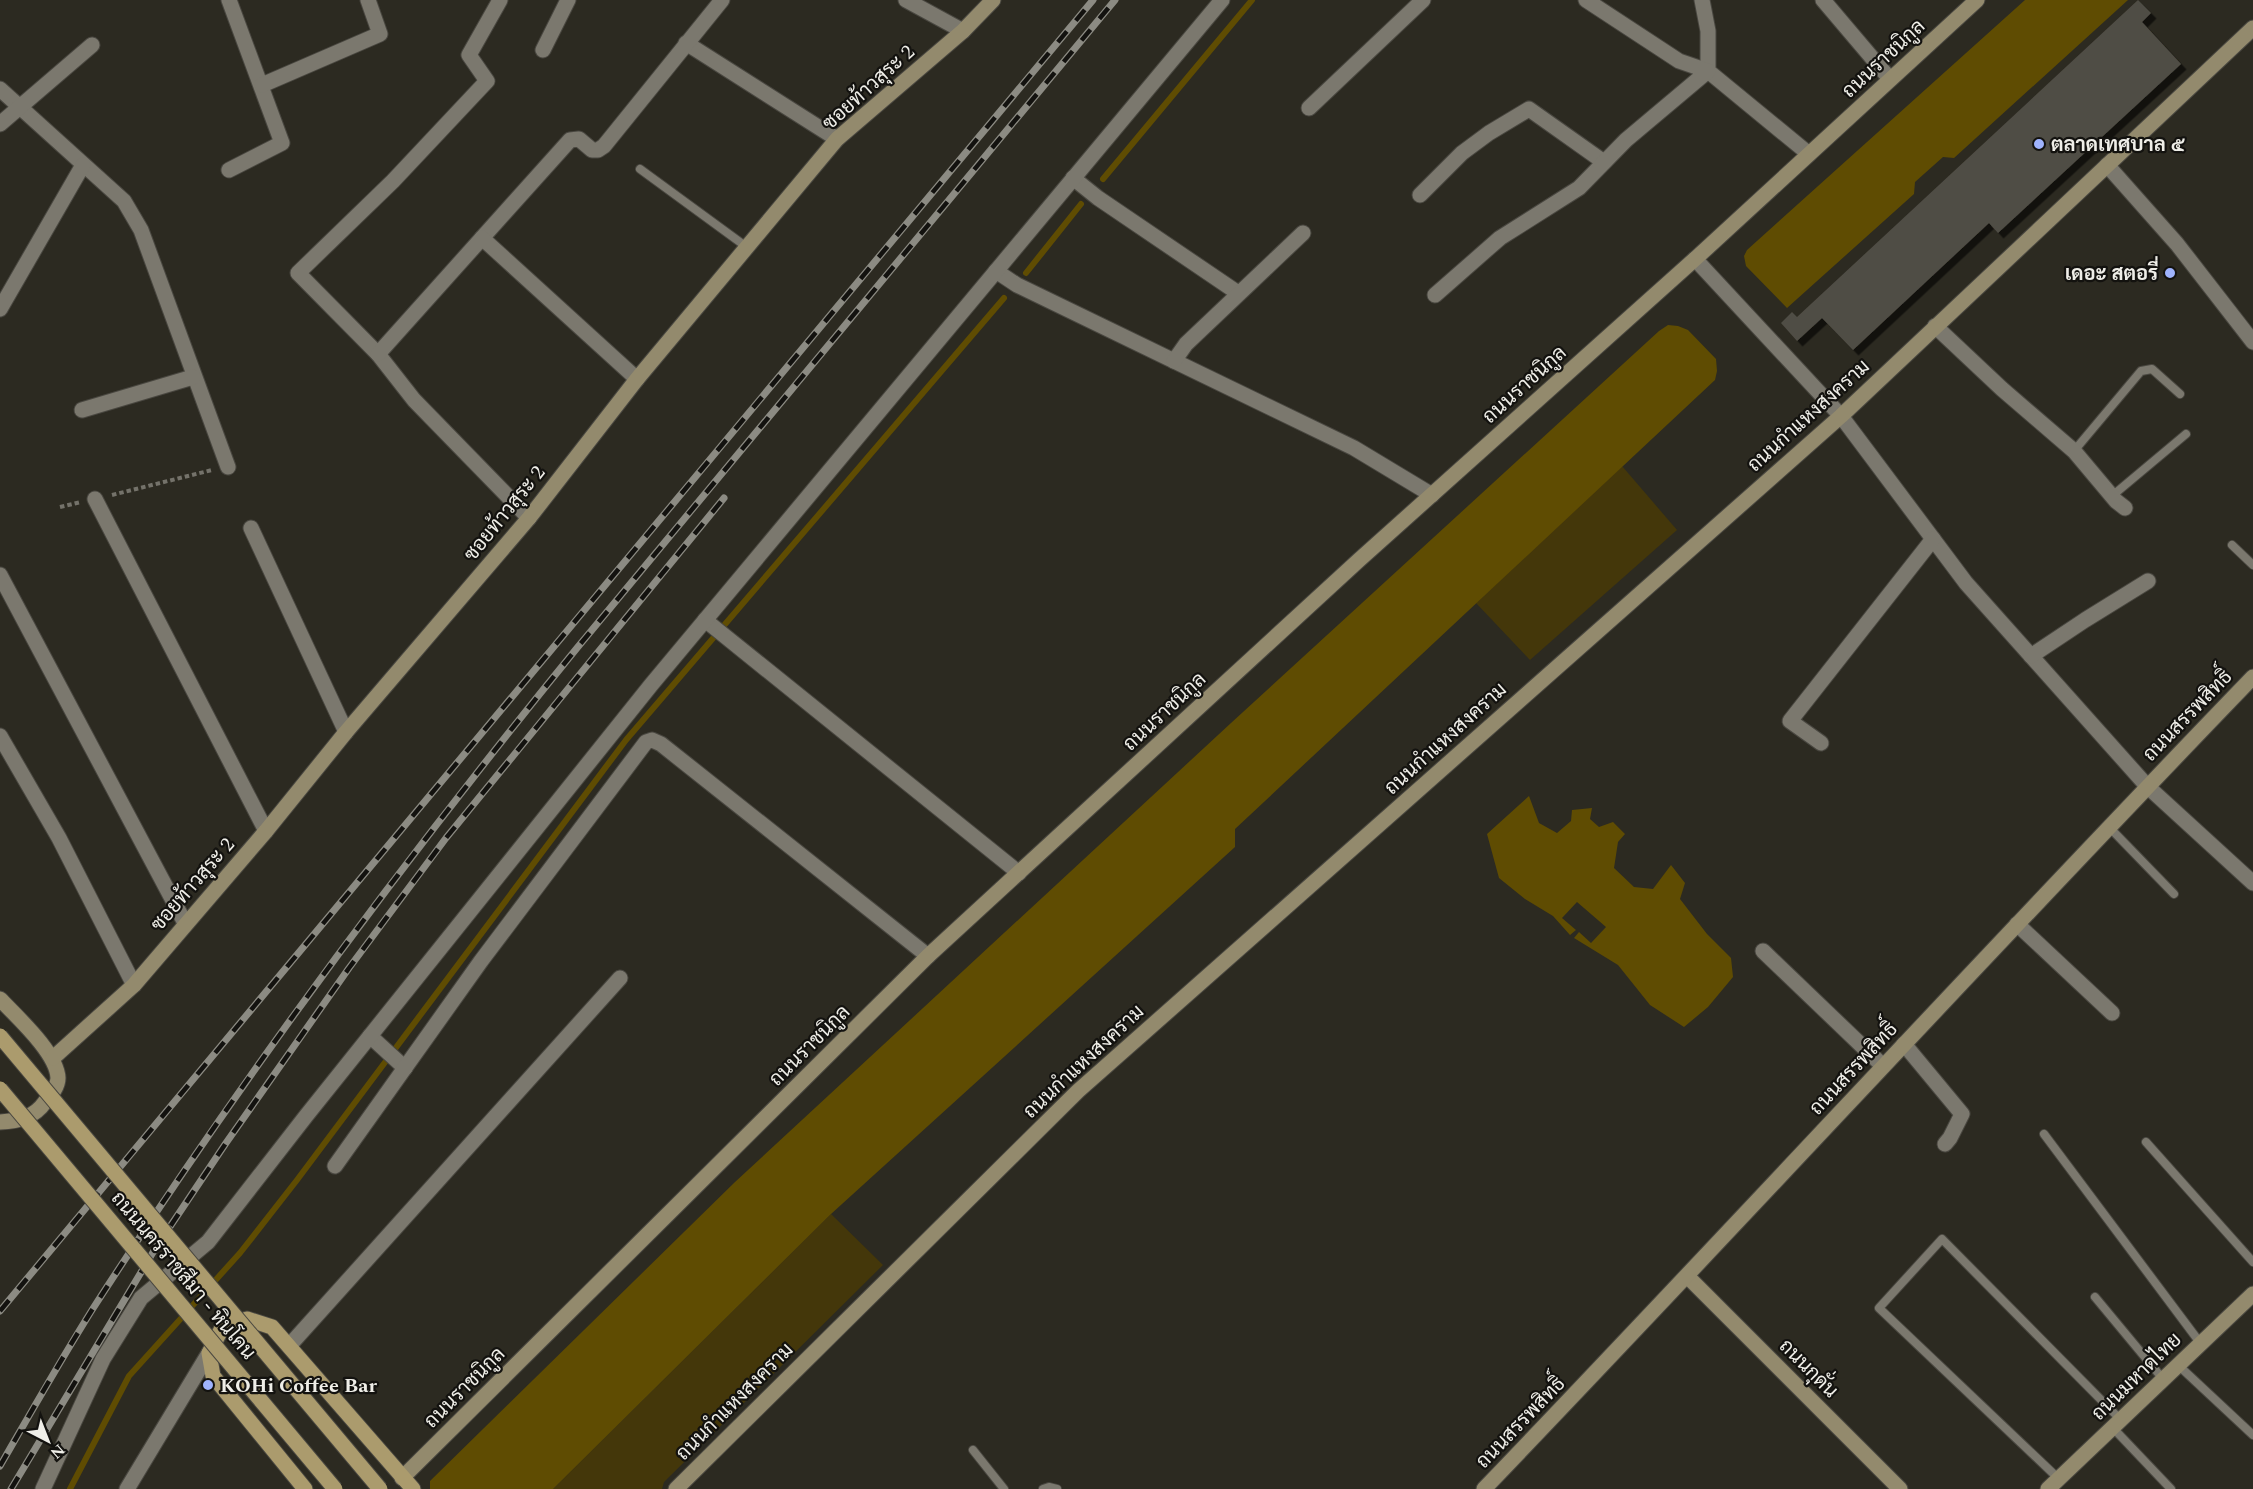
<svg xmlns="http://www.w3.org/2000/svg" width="2253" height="1489" font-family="Spectral,Sarabun,serif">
	<defs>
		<filter id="shadow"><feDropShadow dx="5.5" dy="5.5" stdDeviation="0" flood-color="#0009"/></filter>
	</defs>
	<rect width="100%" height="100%" fill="#2c2a21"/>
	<g fill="#44370a">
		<path d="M1622 466 1677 530 1530 660 1476 603Z"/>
		<path d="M831 1214 883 1265 664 1482 662 1489H553Z"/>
	</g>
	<g fill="#5f4c02">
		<path d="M2025 0H2128L1954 158 1943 157 1915 182 1914 194 1787 308 1746 266 1744 256 1747 250Z"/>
		<path d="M1668 325 1678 326 1688 330 1716 359 1717 371 1715 380 1235 829V847L831 1214 553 1489H430V1481L735 1182 1231 723 1659 331Z"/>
		<path d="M1529 796 1539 823 1557 833 1571 821 1572 810 1592 808 1590 819 1599 827 1613 822 1625 834 1618 842 1614 868 1634 887 1653 889 1671 865 1685 883 1680 899 1707 934 1731 958 1733 977 1708 1007 1684 1027 1650 1005 1618 965 1574 938 1579 932 1591 943 1606 927 1577 902 1562 918 1576 930 1570 935 1553 916 1525 899 1499 878 1487 834Z"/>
	</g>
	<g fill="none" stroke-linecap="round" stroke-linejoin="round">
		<g stroke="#5f4c02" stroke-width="6">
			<path d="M1103 179 1252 0"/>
			<path d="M1026 273 1081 204"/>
			<path d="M70 1489 129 1376 240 1253 297 1180 626 740 1004 298"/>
		</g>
	</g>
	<path fill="#504d45" filter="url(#shadow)" d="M2138 0 2151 13 2142 22 2181 64 1998 233 1989 223 1853 350 1822 318 1797 341 1781 323 1792 312 1797 317Z"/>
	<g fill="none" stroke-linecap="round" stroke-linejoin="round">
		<defs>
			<g id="lane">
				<path d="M640 169 748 248"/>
				<path d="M2074 451 2141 371 2152 369 2180 394"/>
				<path d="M2112 496 2186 434"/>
				<path d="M2232 545 2253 565"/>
				<path d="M2109 827 2174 894"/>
				<path d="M2044 1134 2201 1344"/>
				<path d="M2146 1142 2253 1262"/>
				<path d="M2095 1297 2163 1379"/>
				<path d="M2178 1365 2253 1435"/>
				<path d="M2113 1428 2171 1489"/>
				<path d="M973 1450 1004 1489"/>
				<path d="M2059 1479 1879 1308 1942 1239 2121 1420"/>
				<path d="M1043 1489 1049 1487 1057 1489"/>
			</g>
			<g id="street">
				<path d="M229 0 282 143 229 170"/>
				<path d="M500 0 469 55 487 81 393 181 298 273 378 354 414 400 529 518"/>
				<path d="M906 0 963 31"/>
				<path d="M1702 0 1708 31V71L1809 154"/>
				<path d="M1823 0 1890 79"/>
				<path d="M686 43 837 139"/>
				<path d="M543 50 568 0"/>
				<path d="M262 85 380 34 368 0"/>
				<path d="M0 89 124 201 141 230 228 467"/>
				<path d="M1309 108 1423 0"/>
				<path d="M0 124 92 45"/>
				<path d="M2107 165 2177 244 2253 342"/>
				<path d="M1073 178 1098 198 1238 293"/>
				<path d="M1420 195 1462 153 1489 133 1529 109 1604 162"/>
				<path d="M482 238 570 140 579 139 592 150H598L604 146 722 0"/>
				<path d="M1695 259 1841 416 1966 583 2147 786 2253 883"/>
				<path d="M996 271 1017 285 1354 448 1432 495"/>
				<path d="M1435 295 1500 238 1579 188 1626 140 1708 71 1679 61 1586 0"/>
				<path d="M0 309 83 165"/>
				<path d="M1935 326 2002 389 2074 451 2116 501 2125 508"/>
				<path d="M378 354 482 238 637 379"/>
				<path d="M1174 361 1186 344 1303 233"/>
				<path d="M82 410 193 377"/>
				<path d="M95 499 266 831"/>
				<path d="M251 528 346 732"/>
				<path d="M0 575 185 923"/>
				<path d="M705 620 1019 873"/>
				<path d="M2031 656 2085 620 2148 581"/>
				<path d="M0 736 59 838 134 985"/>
				<path d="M1821 743 1790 721 1933 539"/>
				<path d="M2017 924 2112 1013"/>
				<path d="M1763 951 1883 1066"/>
				<path d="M370 1036 405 1068"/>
				<path d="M1904 1044 1962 1114 1950 1138 1945 1144"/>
				<path d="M335 1166 481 961 646 742 652 740 661 744 928 956"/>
				<path d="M289 1346 620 978"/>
				<path d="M43 1489 103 1359 141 1298 208 1242 306 1116 651 685 1222 0"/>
				<path d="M127 1489 209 1353"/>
			</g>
			<g id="secondary">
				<path d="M0 999C17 1017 57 1053 58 1078 58 1087 51 1095 45 1102 34 1118 18 1121 0 1122"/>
				<path d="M53 1058 134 985 266 831 346 732 529 518 637 379 837 139 963 31 993 0"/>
				<path d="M1688 1277 1900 1489"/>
				<path d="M402 1478 928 956 1359 560 1695 259 1977 0"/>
				<path d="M676 1489 1078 1091 1841 416 2253 28"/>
				<path d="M1484 1489C1742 1220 1994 945 2253 677"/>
				<path d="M2048 1489 2253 1294"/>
			</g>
			<path id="primary" d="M305 1489 213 1376 209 1353 222 1328 247 1319 272 1327 413 1489"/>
		</defs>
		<use href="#lane" stroke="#494740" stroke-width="10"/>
		<use href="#street" stroke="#494740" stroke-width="17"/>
		<use href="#secondary" stroke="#494740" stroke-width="17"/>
		<use href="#primary" stroke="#494740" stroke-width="17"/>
		<g stroke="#74726a" stroke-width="4" stroke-dasharray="4.5 3" stroke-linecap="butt">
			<path d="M112 495 212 470"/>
			<path d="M60 507 81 502"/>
		</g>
		<use href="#lane" stroke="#7b786e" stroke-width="8"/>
		<use href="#street" stroke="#7b786e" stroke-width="15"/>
		<use href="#secondary" stroke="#938a6d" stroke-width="15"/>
		<use href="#primary" stroke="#ab9b6d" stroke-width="15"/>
		<defs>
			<g id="rail">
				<path d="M0 1311 1093 0"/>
				<path d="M0 1466C30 1414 60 1361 92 1310 240 1080 404 860 577 648L1115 0"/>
				<path d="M11 1489 155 1249 226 1143 349 968 446 838 724 498"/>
			</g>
		</defs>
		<use href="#rail" stroke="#8c8b83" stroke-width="7"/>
		<use href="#rail" stroke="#13120f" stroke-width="4.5" stroke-dasharray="14" stroke-linecap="butt"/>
		<defs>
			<g id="primary-bridge">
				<path d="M0 1036 380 1489"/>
				<path d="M0 1089 335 1489"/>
			</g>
		</defs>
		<use href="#primary-bridge" stroke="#494740" stroke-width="17" stroke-linecap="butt"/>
		<use href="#primary-bridge" stroke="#ab9b6d" stroke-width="15"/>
	</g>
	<g fill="#9fb3fd" stroke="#13120f" stroke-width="2">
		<circle cx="2039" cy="144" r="6"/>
		<circle cx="2170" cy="273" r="6"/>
		<circle cx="208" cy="1385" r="6"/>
	</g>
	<g text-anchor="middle" stroke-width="4.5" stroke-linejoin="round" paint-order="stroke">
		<g font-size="20" fill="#efeee8" stroke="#13120f">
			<text transform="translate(1883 58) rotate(-43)" y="7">ถนนราชนิกูล</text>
			<text transform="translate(868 87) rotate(-42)" y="7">ซอยท้าวสุระ 2</text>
			<text transform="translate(1524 384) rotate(-42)" y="7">ถนนราชนิกูล</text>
			<text transform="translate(1808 415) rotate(-42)" y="7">ถนนกำแหงสงคราม</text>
			<text transform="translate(504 513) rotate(-51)" y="7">ซอยท้าวสุระ 2</text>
			<text transform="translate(1164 711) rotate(-43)" y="7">ถนนราชนิกูล</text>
			<text transform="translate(2187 715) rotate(-46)" y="7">ถนนสรรพสิทธิ์</text>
			<text transform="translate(1445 738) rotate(-42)" y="7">ถนนกำแหงสงคราม</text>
			<text transform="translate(192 884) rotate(-49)" y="7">ซอยท้าวสุระ 2</text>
			<text transform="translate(809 1045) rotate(-45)" y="7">ถนนราชนิกูล</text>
			<text transform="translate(1083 1061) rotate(-43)" y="7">ถนนกำแหงสงคราม</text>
			<text transform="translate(1853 1068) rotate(-47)" y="7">ถนนสรรพสิทธิ์</text>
			<text transform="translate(184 1275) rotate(50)" y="7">ถนนนครราชสีมา - หินโคน</text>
			<text transform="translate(1809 1368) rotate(45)" y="7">ถนนกุดั่น</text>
			<text transform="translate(2136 1376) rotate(-44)" y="7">ถนนมหาดไทย</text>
			<text transform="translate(464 1387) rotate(-45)" y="7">ถนนราชนิกูล</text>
			<text transform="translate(734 1401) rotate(-45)" y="7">ถนนกำแหงสงคราม</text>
			<text transform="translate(1520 1422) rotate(-46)" y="7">ถนนสรรพสิทธิ์</text>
		</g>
		<g font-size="20" font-weight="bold" fill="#efeee8" stroke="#13120f" text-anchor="start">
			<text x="2051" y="151">ตลาดเทศบาล ๕</text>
			<text x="2158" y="280" text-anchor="end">เดอะ สตอรี่</text>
			<text x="220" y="1392">KOHi Coffee Bar</text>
		</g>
	</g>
	<g transform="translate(48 1441) rotate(138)" stroke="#13120f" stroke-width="4.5" paint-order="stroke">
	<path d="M0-4.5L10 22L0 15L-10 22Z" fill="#efeee8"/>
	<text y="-9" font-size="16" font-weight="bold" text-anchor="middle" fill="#efeee8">N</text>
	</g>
</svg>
